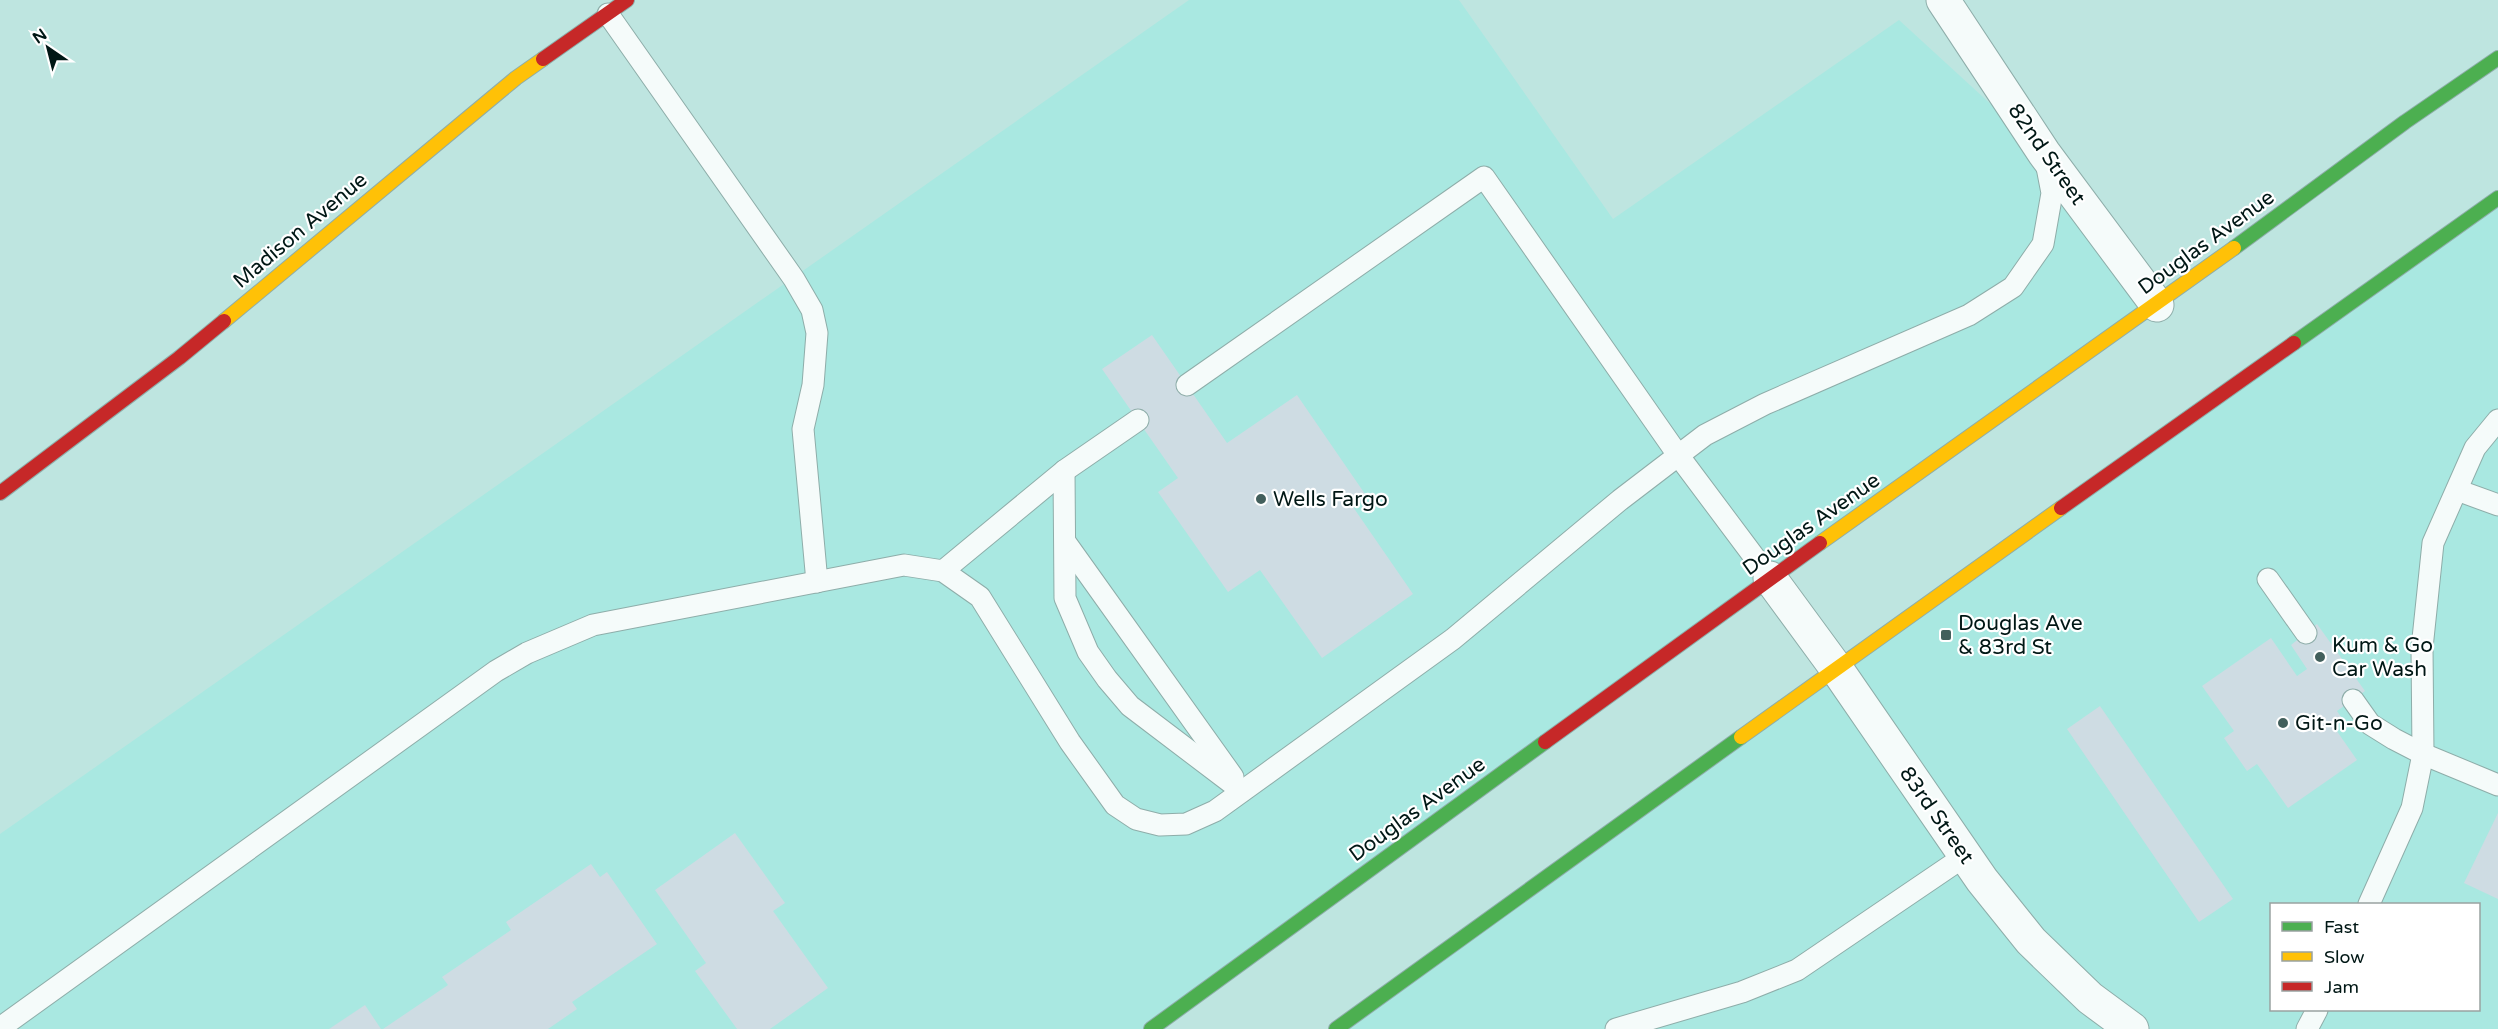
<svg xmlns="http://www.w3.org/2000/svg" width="2498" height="1029" font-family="'Varela Round',sans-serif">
	<rect width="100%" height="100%" fill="#bee5e0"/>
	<g fill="#a9e8e1" fill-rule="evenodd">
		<path d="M1189 0H1459L1613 219 1899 20 2044 153 2157 305 1151 1029H0V834Z"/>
		<path d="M2498 198V1029H1336ZM2272 904H2478V1010H2272Z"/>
	</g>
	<g fill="#cedce3">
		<path d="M1152 335 1227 443 1297 395 1365 494 1351 504 1413 594 1322 658 1260 570 1228 592 1158 492 1178 478 1102 369Z"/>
		<path d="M2317 624 2365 691 2337 711 2343 720 2334 727 2357 760 2288 808 2257 764 2247 771 2224 738 2234 731 2202 686 2271 638 2297 676 2307 669 2291 645Z"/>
		<path d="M2100 706 2233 899 2199 922 2067 729Z"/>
		<path d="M2498 813V899L2464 883Z"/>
		<path d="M735 833 785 903 773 911 828 988 770 1029H737L695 971 706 963 655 890Z"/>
		<path d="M591 864 600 877 607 872 657 944 572 1002 577 1009 548 1029H383L448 985 442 977 511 930 506 922Z"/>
		<path d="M365 1005 381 1029H329Z"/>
	</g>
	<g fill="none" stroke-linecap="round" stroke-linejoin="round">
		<defs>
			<g id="lane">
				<path d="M608 14 794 279 812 310 817 333 813 385 803 429 817 582"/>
				<path d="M1187 385 1484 177 1678 455 1770 578"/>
				<path d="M1064 471 1065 598 1088 652 1107 679 1130 706 1242 791"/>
				<path d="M2457 490 2498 505"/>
				<path d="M1066 543 1233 777"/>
				<path d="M943 571 1064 471 1138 420"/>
				<path d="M2268 579 2306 633"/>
				<path d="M2353 700 2370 724 2394 739 2423 754 2498 785"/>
				<path d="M2369 904 2412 808 2423 754 2422 648 2433 543 2475 448 2498 420"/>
				<path d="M0 1028 496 671 527 653 593 625 904 565 943 571 980 597 1070 742 1115 805 1136 819 1160 825 1186 824 1215 811 1453 639 1620 500 1705 435 1765 404 1969 315 2013 287 2043 244 2052 193 2046 162"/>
				<path d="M1616 1029 1742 992 1797 970 1965 856"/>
				<path d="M2307 1029 2317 1010"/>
			</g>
			<g id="street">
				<path d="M1943 0 2044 153 2157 305"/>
				<path d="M1770 578 1836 668 1982 880 2031 941 2090 998 2132 1029"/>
			</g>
			<g id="fast">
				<path d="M2234 248 2405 122 2498 58"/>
				<path d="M2294 343 2498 198"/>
				<path d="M1151 1029 1545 742"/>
				<path d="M1336 1029 1741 737"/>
			</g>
			<g id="slow">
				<path d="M224 321 516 78 543 59"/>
				<path d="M1820 543 2234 248"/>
				<path d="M1741 737 2061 508"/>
			</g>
			<g id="jam">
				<path d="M543 59 627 0"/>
				<path d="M0 493 179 358 224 321"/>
				<path d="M2061 508 2294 343"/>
				<path d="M1545 742 1820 543"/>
			</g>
		</defs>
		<use href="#lane" stroke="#8eada9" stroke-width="23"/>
		<use href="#street" stroke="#8eada9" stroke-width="35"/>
		<use href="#fast" stroke="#8eada9" stroke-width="16"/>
		<use href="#slow" stroke="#8eada9" stroke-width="16"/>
		<use href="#jam" stroke="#8eada9" stroke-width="16"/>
		<use href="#lane" stroke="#f5fbfa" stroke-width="21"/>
		<use href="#street" stroke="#f5fbfa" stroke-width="33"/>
		<use href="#fast" stroke="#4caf50" stroke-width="14"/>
		<use href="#slow" stroke="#ffc107" stroke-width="14"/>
		<use href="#jam" stroke="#c62828" stroke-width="14"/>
	</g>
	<g fill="#425f5c" stroke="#fff" stroke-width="2">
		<circle cx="1261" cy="499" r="6"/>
		<rect x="1940" y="629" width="12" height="12" rx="3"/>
		<circle cx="2320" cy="657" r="6"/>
		<circle cx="2283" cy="723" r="6"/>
	</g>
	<g text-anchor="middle" stroke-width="4.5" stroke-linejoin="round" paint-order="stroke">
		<g font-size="21" fill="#001715" stroke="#fff">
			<text transform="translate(2047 154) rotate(55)" y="7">82nd Street</text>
			<text transform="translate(300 230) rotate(-40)" y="7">Madison Avenue</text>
			<text transform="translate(2206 242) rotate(-36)" y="7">Douglas Avenue</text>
			<text transform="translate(1811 524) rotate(-35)" y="7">Douglas Avenue</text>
			<text transform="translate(1417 809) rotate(-36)" y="7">Douglas Avenue</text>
			<text transform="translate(1937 815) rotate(55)" y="7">83rd Street</text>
		</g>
		<g font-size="21" fill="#001715" stroke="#fff" text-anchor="start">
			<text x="1273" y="506">Wells Fargo</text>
			<text x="1958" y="630">Douglas Ave<tspan x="1958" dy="24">&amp; 83rd St</tspan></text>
			<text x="2332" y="652">Kum &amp; Go<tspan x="2332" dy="24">Car Wash</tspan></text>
			<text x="2295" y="730">Git-n-Go</text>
		</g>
	</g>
	<rect x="2270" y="903" width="210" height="108" fill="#ffffff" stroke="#99a2a1" stroke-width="1.5"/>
	<rect x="2282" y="922" width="30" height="9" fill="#4caf50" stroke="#99a2a1" stroke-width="1.5"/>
	<text x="2324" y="933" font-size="18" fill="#001715">Fast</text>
	<rect x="2282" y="952" width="30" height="9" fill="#ffc107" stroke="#99a2a1" stroke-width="1.5"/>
	<text x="2324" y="963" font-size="18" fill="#001715">Slow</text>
	<rect x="2282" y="982" width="30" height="9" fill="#c62828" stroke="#99a2a1" stroke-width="1.5"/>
	<text x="2324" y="993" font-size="18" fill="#001715">Jam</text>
	<g transform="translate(48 48) rotate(325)" stroke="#ffffff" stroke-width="4.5" paint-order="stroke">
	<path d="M0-4.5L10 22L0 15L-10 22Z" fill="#001715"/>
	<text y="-9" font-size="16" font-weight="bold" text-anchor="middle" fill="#001715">N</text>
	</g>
</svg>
